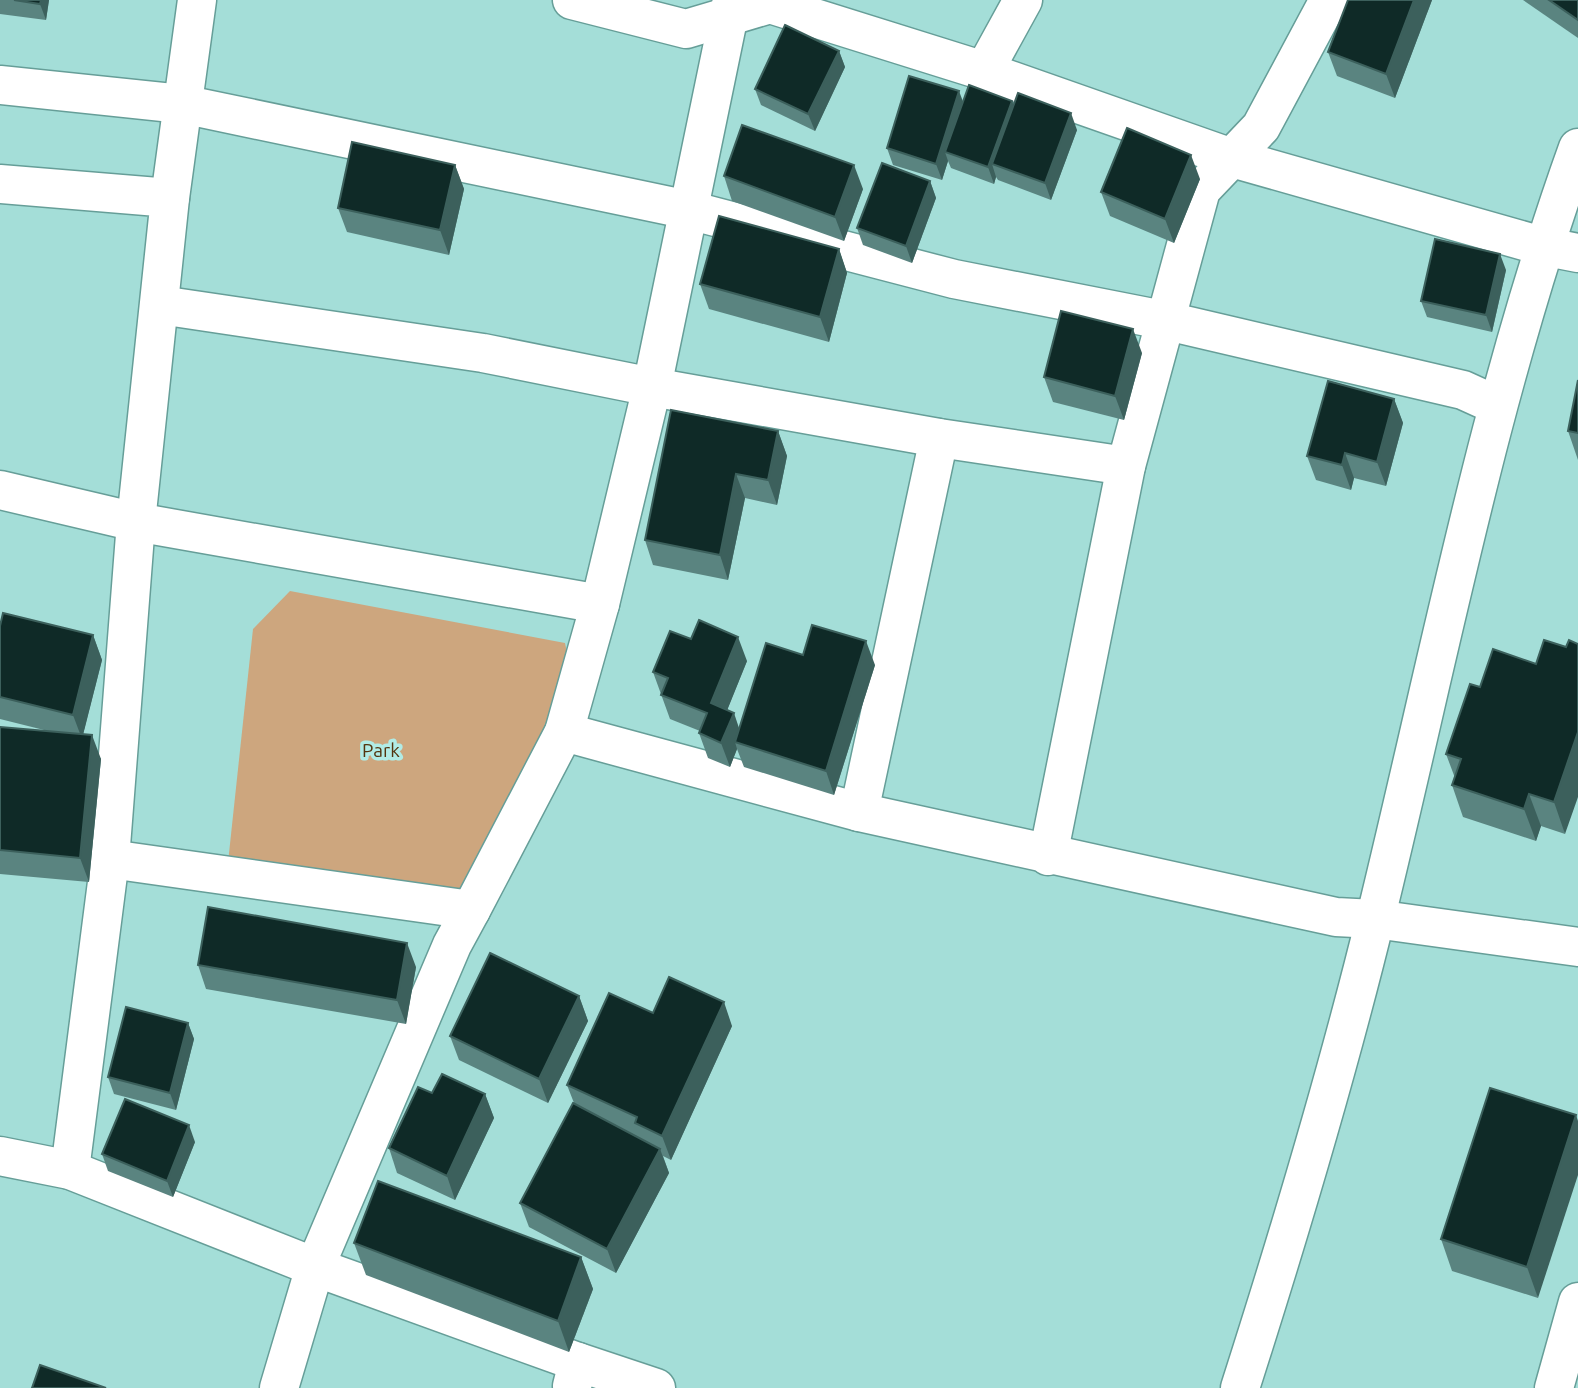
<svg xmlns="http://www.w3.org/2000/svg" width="1578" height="1388" font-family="Ubuntu,sans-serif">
	<rect width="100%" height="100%" fill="#a4ded8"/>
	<path fill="#cda67e" d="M290 591 565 643 571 673 470 902 227 872 253 629Z"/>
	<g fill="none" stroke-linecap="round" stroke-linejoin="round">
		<defs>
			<g id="minor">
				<path d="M572 0 686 29 770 4 984 71 1232 158 1542 246 1578 253"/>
				<path d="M984 71 1023 0"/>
				<path d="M0 85 182 104 689 210 954 279 1163 320 1463 390 1496 405"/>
				<path d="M0 184 170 198 136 522 110 859 70 1170"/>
				<path d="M170 198 197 0"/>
				<path d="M160 305 483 353 652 387 939 438 1126 466"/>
				<path d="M0 490 136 522 600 604"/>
				<path d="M564 732 859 812 1336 917 1375 919 1578 947"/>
				<path d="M859 812 939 438"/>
				<path d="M1048 856 1126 466 1201 190 1261 127 1329 0"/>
				<path d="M110 859 471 910 452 945 315 1267 279 1388"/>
				<path d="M0 1156 70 1170 315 1267 578 1362"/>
				<path d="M572 1386 578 1362 656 1388"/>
				<path d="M1240 1388C1290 1232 1337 1075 1376 916 1439 659 1488 398 1578 148"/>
				<path d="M1554 1388 1578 1302"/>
			</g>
			<path id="tertiary" d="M471 910 564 732 600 604 652 387 732 0"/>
		</defs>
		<use href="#minor" stroke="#669e98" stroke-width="41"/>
		<use href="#tertiary" stroke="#669e98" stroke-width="41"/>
		<use href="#minor" stroke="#fff" stroke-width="38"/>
		<use href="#tertiary" stroke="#fff" stroke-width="38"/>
	</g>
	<g fill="#5a8480">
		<path d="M0 0H49L46 20 0 14Z"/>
		<path d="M1348 0H1432L1395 98 1337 76 1328 52Z"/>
		<path d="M1523 0H1578V38Z"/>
		<path d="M839 51 845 67 815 131 761 105 755 89Z"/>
		<path d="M1012 101 1013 105 1077 130 1051 200 998 180 996 177 994 184 951 168 948 161 942 180 893 165 887 148 963 102Z"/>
		<path d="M455 165 464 189 449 255 347 232 338 208Z"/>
		<path d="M724 176 863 189 844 241 732 201Z"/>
		<path d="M1200 179 1174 243 1110 216 1101 192Z"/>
		<path d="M930 181 936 198 912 263 863 245 857 228Z"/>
		<path d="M839 249 847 273 829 342 709 309 700 284Z"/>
		<path d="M1506 270 1492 332 1427 317 1421 301Z"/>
		<path d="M1142 353 1124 420 1053 402 1044 377Z"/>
		<path d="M1578 380V460L1568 431Z"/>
		<path d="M1394 399 1403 423 1386 486 1354 478 1351 490 1316 480 1307 456Z"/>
		<path d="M778 431 787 456 777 505 745 498 728 580 653 565 645 540Z"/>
		<path d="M0 626 93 635 102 660 83 734 101 759 89 882 0 874V727L48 731 0 719Z"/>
		<path d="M803 655 875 665 834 795 744 767 737 749 730 767 708 758 699 733 700 731 670 719 653 672 747 661 727 710 739 729Z"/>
		<path d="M1536 664 1565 834 1541 826 1536 841 1463 817 1452 785 1455 778 1446 754 1480 687Z"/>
		<path d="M198 965 416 967 406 1024 206 989Z"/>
		<path d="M579 996 588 1021 548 1103 459 1060 450 1036Z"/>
		<path d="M653 1013 732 1026 671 1160 663 1156 669 1173 616 1273 529 1227 520 1203 574 1103 567 1085Z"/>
		<path d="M188 1023 194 1039 176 1110 114 1094 108 1077Z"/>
		<path d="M1490 1088 1538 1298 1452 1271 1441 1239Z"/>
		<path d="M432 1093 485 1094 494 1118 455 1200 397 1173 389 1148Z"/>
		<path d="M195 1142 173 1197 108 1171 102 1154Z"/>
		<path d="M354 1243 581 1257 593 1289 569 1352 366 1275Z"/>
	</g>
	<g fill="#3c605c">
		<path d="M41 0H49L46 20 40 4Z"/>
		<path d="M1414 0H1432L1395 98 1386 74Z"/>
		<path d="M839 51 845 67 815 131 808 114Z"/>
		<path d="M959 91 965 107 945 152 948 161 942 180 936 164Z"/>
		<path d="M1012 101 1018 117 992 164 996 177 994 184 988 167Z"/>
		<path d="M1071 113 1077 130 1051 200 1045 183Z"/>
		<path d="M1191 155 1200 179 1174 243 1165 219Z"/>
		<path d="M455 165 464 189 449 255 440 230Z"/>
		<path d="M854 165 863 189 844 241 835 217Z"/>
		<path d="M930 181 936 198 912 263 906 246Z"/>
		<path d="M839 249 847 273 829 342 820 317Z"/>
		<path d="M1500 254 1506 270 1492 332 1486 315Z"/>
		<path d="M1133 329 1142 353 1124 420 1115 396Z"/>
		<path d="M1394 399 1403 423 1386 486 1377 462Z"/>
		<path d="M778 431 787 456 777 505 768 480Z"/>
		<path d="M1345 453 1354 478 1351 490 1342 465Z"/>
		<path d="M736 474 745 498 728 580 720 555Z"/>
		<path d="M93 635 102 660 82 739 73 715Z"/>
		<path d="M738 637 747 661 720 728 711 703Z"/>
		<path d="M866 641 875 665 834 795 826 771Z"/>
		<path d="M734 713 742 737 735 742 737 749 730 767 721 743Z"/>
		<path d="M1578 732V797L1565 834 1554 802Z"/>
		<path d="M92 735 101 759 89 882 80 858Z"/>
		<path d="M1529 794 1541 826 1536 841 1524 809Z"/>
		<path d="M407 943 416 967 406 1024 397 1000Z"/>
		<path d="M579 996 588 1021 548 1103 539 1079Z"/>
		<path d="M724 1002 732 1026 671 1160 662 1136Z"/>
		<path d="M188 1023 194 1039 176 1110 170 1093Z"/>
		<path d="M485 1094 494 1118 455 1200 447 1176Z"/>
		<path d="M1576 1115 1578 1121V1175L1538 1298 1527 1267Z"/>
		<path d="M189 1125 195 1142 173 1197 167 1181Z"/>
		<path d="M660 1149 669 1173 616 1273 607 1249Z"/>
		<path d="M581 1257 593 1289 569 1352 558 1321Z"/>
	</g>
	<g fill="#0f2a27" stroke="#3c605c" stroke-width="2">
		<path d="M14 0H41L40 4Z"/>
		<path d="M1348 0H1414L1386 74 1328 52Z"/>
		<path d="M1549 0H1578V20Z"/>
		<path d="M785 25 839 51 808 114 755 89Z"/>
		<path d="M909 76 959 91 936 164 887 148Z"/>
		<path d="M969 85 1012 101 988 167 945 152Z"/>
		<path d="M1018 93 1071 113 1045 183 992 164Z"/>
		<path d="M742 125 854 165 835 217 724 176Z"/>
		<path d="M1127 128 1191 155 1165 219 1101 192Z"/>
		<path d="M352 142 455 165 440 230 338 208Z"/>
		<path d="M882 163 930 181 906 246 857 228Z"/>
		<path d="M719 216 839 249 820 317 700 284Z"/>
		<path d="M1435 239 1500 254 1486 315 1421 301Z"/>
		<path d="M1061 311 1133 329 1115 396 1044 377Z"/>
		<path d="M1578 380V433L1568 431Z"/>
		<path d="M1328 381 1394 399 1377 462 1345 453 1342 465 1307 456Z"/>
		<path d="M671 410 778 431 768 480 736 474 720 555 645 540Z"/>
		<path d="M3 613 93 635 73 715 0 697V626Z"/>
		<path d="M699 620 738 637 711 703 734 713 721 743 699 733 707 713 661 695 668 678 653 672 670 631 691 639Z"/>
		<path d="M812 625 866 641 826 771 735 742 766 643 803 655Z"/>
		<path d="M1544 640 1566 647 1569 640 1578 644V732L1554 802 1529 794 1524 809 1452 785 1461 759 1446 754 1470 684 1480 687 1493 649 1536 664Z"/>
		<path d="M0 727 92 735 80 858 0 850Z"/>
		<path d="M208 907 407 943 397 1000 198 965Z"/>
		<path d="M490 953 579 996 539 1079 450 1036Z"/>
		<path d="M669 977 724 1002 662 1136 635 1123 637 1117 567 1085 609 993 653 1013Z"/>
		<path d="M126 1007 188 1023 170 1093 108 1077Z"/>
		<path d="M442 1074 485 1094 447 1176 389 1148 418 1087 432 1093Z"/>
		<path d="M1490 1088 1576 1115 1527 1267 1441 1239Z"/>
		<path d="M125 1099 189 1125 167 1181 102 1154Z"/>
		<path d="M573 1103 660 1149 607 1249 520 1203Z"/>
		<path d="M378 1181 581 1257 558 1321 354 1243Z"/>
		<path d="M40 1365 106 1388H32Z"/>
	</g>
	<g text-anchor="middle" stroke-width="7" stroke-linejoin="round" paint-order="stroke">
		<g font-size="19" fill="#53340e" stroke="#b1ebe5">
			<text x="381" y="757">Park</text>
		</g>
	</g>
</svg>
